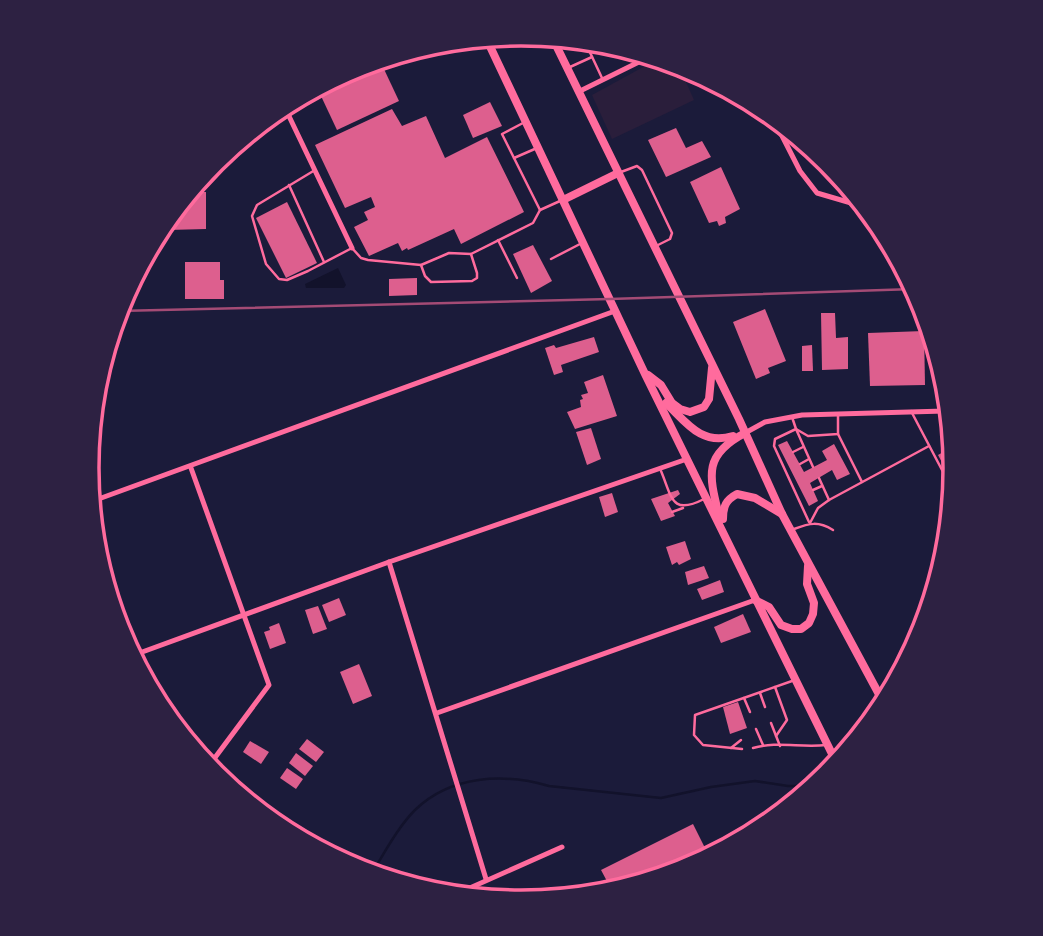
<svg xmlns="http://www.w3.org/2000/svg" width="1043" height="936" font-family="Overpass,sans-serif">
	<rect width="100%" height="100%" fill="#1b1b3a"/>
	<path fill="#2a1e3b" d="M656 60 678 64 694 100 612 139 592 95Z"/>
	<path fill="#12122b" d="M338 268 346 285 344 288H306L305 284Z"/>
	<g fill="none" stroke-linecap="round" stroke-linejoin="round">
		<path stroke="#12122b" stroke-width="2.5" d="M372 873C385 852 398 827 415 810 451 775 504 773 549 786L661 798 711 787 755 781 788 786H813"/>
	</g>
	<g fill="#dd5f8e">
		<path d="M374 62 330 85 329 84 356 66Z"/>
		<path d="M383 67 399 101 337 130 321 96Z"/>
		<path d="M490 102 502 126 473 138 463 115Z"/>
		<path d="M392 109 402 126 426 116 445 158 487 137 524 212 461 244 454 229 408 250 407 248 402 251 398 243 369 256 354 227 368 220 364 212 375 207 371 197 345 208 315 145Z"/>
		<path d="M676 128 686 148 702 141 711 157 666 177 648 140Z"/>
		<path d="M721 167 740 209 725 217 726 223 719 226 717 221 709 223 690 182Z"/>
		<path d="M193 192H206V229L168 230Z"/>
		<path d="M287 202 317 263 286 278 256 218Z"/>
		<path d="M533 245 552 281 531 293 513 254Z"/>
		<path d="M185 262H220V280H224V299H185Z"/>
		<path d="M135 278 136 299H121Z"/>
		<path d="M417 278V295L389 296V279Z"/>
		<path d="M765 309 786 361 768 368 770 373 756 379 733 322Z"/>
		<path d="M821 313H835L836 338 848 337V369L822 370Z"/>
		<path d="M924 331 925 385 870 386 868 333Z"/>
		<path d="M594 337 599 352 561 365 563 372 554 375 545 348 554 345 556 348Z"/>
		<path d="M812 345 813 371H802V346Z"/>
		<path d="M603 375 617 416 575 429 567 412 581 407 580 400 583 399 581 395 588 393 584 382Z"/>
		<path d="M591 428 601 459 587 465 576 432Z"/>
		<path d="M787 441 804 472 827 460 822 451 834 444 850 474 837 480 832 470 810 483 818 501 809 506 778 445Z"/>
		<path d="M952 447 956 468 953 483 938 455Z"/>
		<path d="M678 490 680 494 668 503 675 516 661 521 651 499Z"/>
		<path d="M612 493 618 512 605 517 599 497Z"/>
		<path d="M685 541 691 559 679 565 677 562 672 565 666 547Z"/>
		<path d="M704 566 709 578 688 585 685 572Z"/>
		<path d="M720 580 724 592 702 600 697 589Z"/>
		<path d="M339 598 346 615 329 622 322 605Z"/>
		<path d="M318 606 327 629 313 634 305 610Z"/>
		<path d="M743 614 751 632 721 643 714 627Z"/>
		<path d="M279 623 286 643 270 649 264 632 270 630 269 627Z"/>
		<path d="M359 664 372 696 353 704 340 672Z"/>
		<path d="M738 702 747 728 730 734 723 707Z"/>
		<path d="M307 739 324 752 316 762 299 749Z"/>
		<path d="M250 741 269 752 261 764 243 752Z"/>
		<path d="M296 753 313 766 305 776 289 763Z"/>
		<path d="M287 768 303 779 296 789 280 778Z"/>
		<path d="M693 824 709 856 687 870 609 885 601 870Z"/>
	</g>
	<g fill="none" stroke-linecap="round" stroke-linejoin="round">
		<g stroke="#ff6b9d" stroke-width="2.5">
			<path d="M587 46 602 78"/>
			<path d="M570 67 592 57"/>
			<path d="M523 123 502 134 540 210 560 201"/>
			<path d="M514 158 537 148"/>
			<path d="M315 170 257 205 252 216 266 264 279 279 287 280 308 271 352 248 361 258 368 260 421 265 449 253 471 254 533 223 540 210"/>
			<path d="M621 172 637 166 642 170 672 233 670 239 656 246"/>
			<path d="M289 185 324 262"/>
			<path d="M498 240 517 278"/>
			<path d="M551 259 580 244"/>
			<path d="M421 265 425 276 431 282 472 281 477 278V273L471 254"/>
			<path d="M911 411 952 489"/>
			<path d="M792 417 796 429 775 439 774 446 809 522"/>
			<path d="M796 429 808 436 838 434V415"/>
			<path d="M796 429 813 467"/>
			<path d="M838 434 862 482"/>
			<path d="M793 452 803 447"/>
			<path d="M800 464 809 459"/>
			<path d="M661 471C672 497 671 516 704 499"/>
			<path d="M819 478 829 500"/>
			<path d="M813 490 822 486"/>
			<path d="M672 512 683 508"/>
			<path d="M810 523 818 508 829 500 929 446"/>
			<path d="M794 529C810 523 818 521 833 530"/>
			<path d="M775 687 787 720 776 736"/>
			<path d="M760 693 765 707"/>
			<path d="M744 698 750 712"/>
			<path d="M771 723 780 746"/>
			<path d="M756 729 763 745"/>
			<path d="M731 748 741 740"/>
			<path d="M753 748C776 741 802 748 826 745"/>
			<path d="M742 749 703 745 694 735 695 715 792 681"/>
		</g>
		<g stroke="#ff6b9d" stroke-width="5">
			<path d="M578 92 647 58"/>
			<path d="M287 112 352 248"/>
			<path d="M777 126 800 171 817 193 858 205"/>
			<path d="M745 433 765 422 802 415 945 411"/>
			<path d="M191 468 269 685 208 767"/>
			<path d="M93 501 615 311"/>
			<path d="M389 562 486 879"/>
			<path d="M134 655 389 562 687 459"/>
			<path d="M437 713 755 600"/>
			<path d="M463 891 562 847"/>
		</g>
		<g stroke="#ff6b9d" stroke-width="8">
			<path d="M553 39 739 419 782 514 881 698"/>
			<path d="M487 40 645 374 837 764"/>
			<path d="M563 200 618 173"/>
			<path d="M648 375 661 385 672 403 680 409 690 412 704 407 709 399 712 368"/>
			<path d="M666 403C686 422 701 446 733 436"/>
			<path d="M719 516C709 475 703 455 745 433"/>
			<path d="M723 519C723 506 726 500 737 494L755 498 782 514"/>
			<path d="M755 600 769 607 781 625 792 629H801L809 623 813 614 814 603 807 584 808 566"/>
		</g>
		<path stroke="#a44b75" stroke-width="2.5" d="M118 311 610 299 914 289"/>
	</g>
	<path d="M0 0H1043V936H0ZM99 468a422 422 0 1 1 844 0a422 422 0 1 1-844 0Z" fill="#2d2142" fill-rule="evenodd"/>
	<path fill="none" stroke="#ff6b9d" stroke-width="3.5" d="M99 468a422 422 0 1 1 844 0a422 422 0 1 1-844 0Z"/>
</svg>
